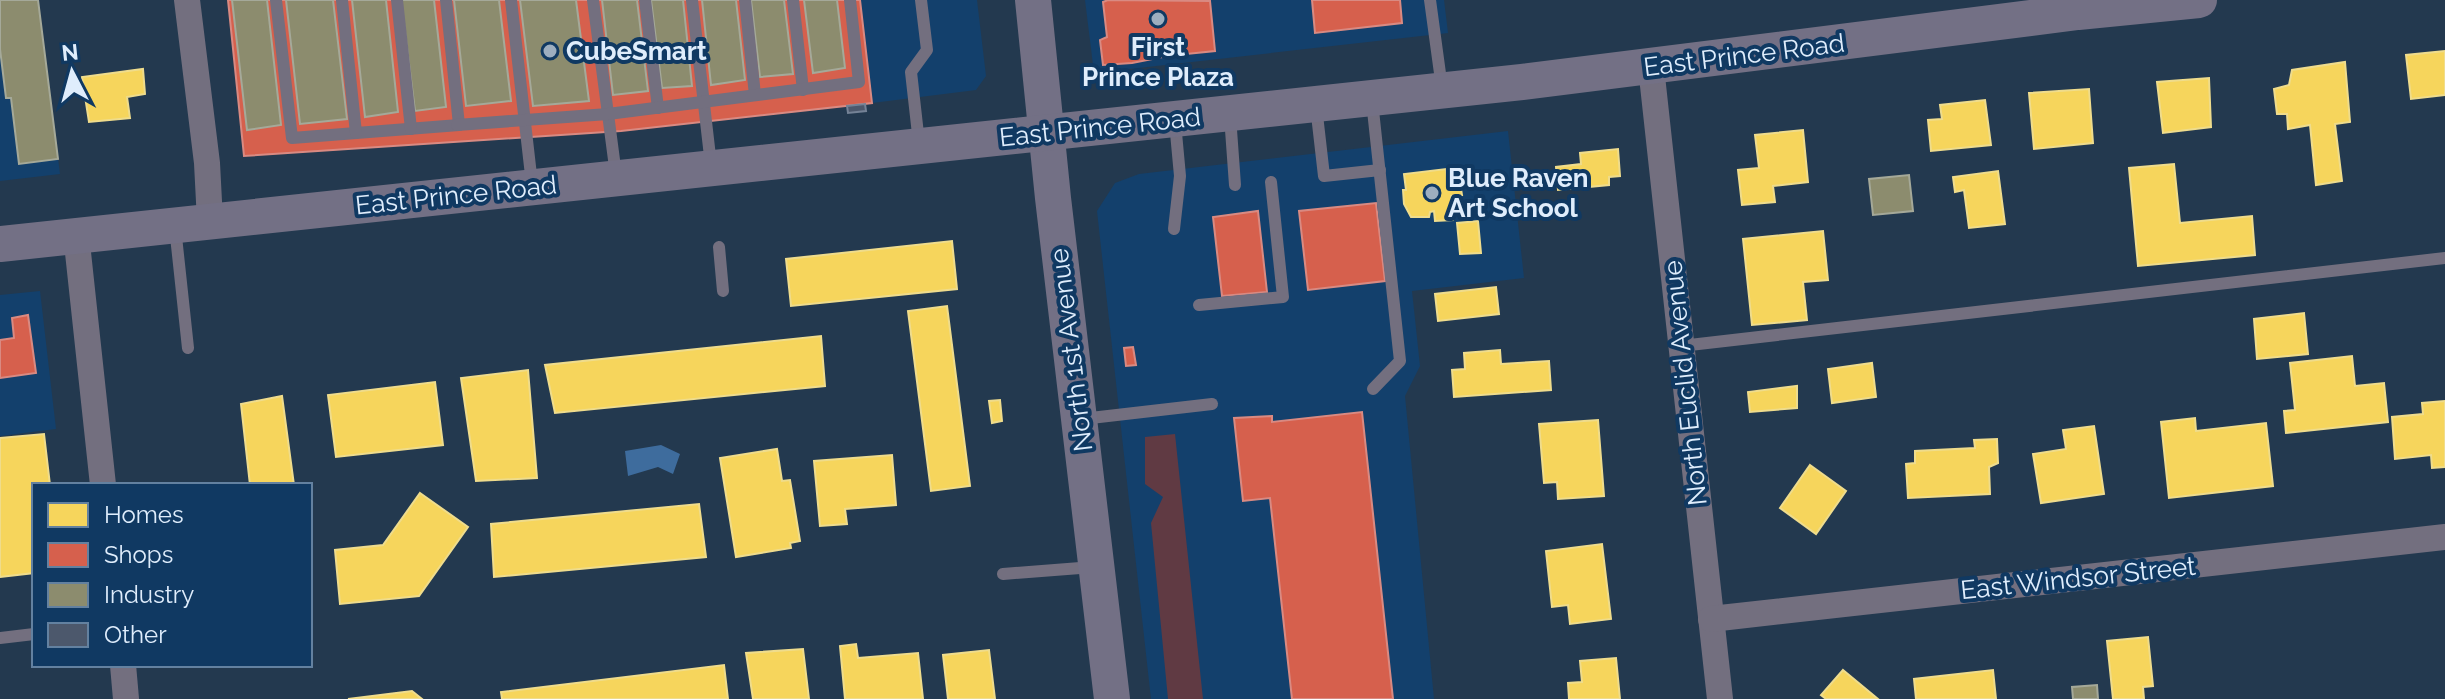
<svg xmlns="http://www.w3.org/2000/svg" width="2445" height="699" font-family="Raleway,sans-serif">
	<rect width="100%" height="100%" fill="#23394f"/>
	<g fill="#13406c">
		<path d="M0 0H38L60 174 0 181Z"/>
		<path d="M860 0H977L986 76 976 90 872 103Z"/>
		<path d="M1085 0H1444L1448 33 1094 73Z"/>
		<path d="M1508 131 1524 278 1412 291 1420 366 1405 396 1434 699H1151L1097 211 1115 183 1139 174Z"/>
		<path d="M40 291 56 429 0 436V295Z"/>
	</g>
	<path fill="#603a43" d="M1175 434 1203 699H1168L1151 523 1163 497 1145 484V437Z"/>
	<path fill="#3e6c9d" d="M661 445 680 454 673 474 658 467 628 476 625 451Z"/>
	<g fill="#f6d55c" stroke="#efdc8c" stroke-width="2">
		<path d="M2445 51V95L2411 99 2406 55Z"/>
		<path d="M2345 62 2350 122 2335 124 2342 181 2316 185 2310 125 2288 129 2287 114H2277L2274 89 2289 85 2292 70Z"/>
		<path d="M143 69 145 94 127 97 130 118 89 122 82 77Z"/>
		<path d="M2209 78 2211 127 2163 133 2157 82Z"/>
		<path d="M2089 89 2093 143 2034 149 2029 93Z"/>
		<path d="M1985 100 1991 145 1931 151 1928 120 1942 119 1940 105Z"/>
		<path d="M1803 130 1808 182 1773 186 1775 202 1742 205 1738 170 1759 168 1755 135Z"/>
		<path d="M1618 149 1620 176 1609 177V185L1558 190 1556 167 1581 164 1580 153Z"/>
		<path d="M2174 164 2180 223 2252 216 2255 255 2138 266 2129 168Z"/>
		<path d="M1446 169 1447 178 1459 177 1462 195 1451 196 1453 220 1435 221 1434 211 1430 212 1429 217H1411L1404 204 1403 190H1406L1404 174Z"/>
		<path d="M1998 171 2005 224 1969 228 1964 190 1955 192 1953 177Z"/>
		<path d="M1478 221 1481 253 1460 254 1457 223Z"/>
		<path d="M1823 231 1828 280 1803 282 1807 320 1752 325 1743 239Z"/>
		<path d="M952 241 957 289 791 306 786 259Z"/>
		<path d="M1496 287 1499 314 1438 321 1435 294Z"/>
		<path d="M947 306 970 486 931 491 908 311Z"/>
		<path d="M2304 313 2308 354 2257 359 2254 319Z"/>
		<path d="M821 336 825 386 555 413 545 365Z"/>
		<path d="M1500 350 1501 364 1549 361 1551 390 1454 397 1452 370 1465 369 1464 353Z"/>
		<path d="M2352 356 2355 386 2384 383 2388 422 2286 433 2284 411 2295 410 2290 363Z"/>
		<path d="M1872 363 1876 397 1832 403 1828 369Z"/>
		<path d="M528 370 537 478 476 481 461 378Z"/>
		<path d="M435 382 443 445 336 457 328 395Z"/>
		<path d="M1797 386V408L1750 412 1748 392Z"/>
		<path d="M282 396 294 485H250L241 404Z"/>
		<path d="M1000 400 1002 421 992 423 989 401Z"/>
		<path d="M2445 401V467L2432 468 2431 455 2395 459 2392 417 2423 414 2422 403Z"/>
		<path d="M2195 418 2196 431 2266 423 2273 486 2169 498 2161 422Z"/>
		<path d="M1598 420 1604 496 1558 499 1557 482 1544 483 1539 424Z"/>
		<path d="M2094 426 2104 494 2041 503 2033 454 2066 449 2063 430Z"/>
		<path d="M44 434 50 485H34V573L0 577V438Z"/>
		<path d="M1997 439 1998 463 1989 467 1990 494 1908 498 1906 464 1915 463V451L1975 448 1974 440Z"/>
		<path d="M777 449 782 481 790 480 800 541 790 543 791 548 736 557 720 458Z"/>
		<path d="M892 455 896 505 845 509 847 524 820 526 814 461Z"/>
		<path d="M1810 465 1846 491 1816 534 1780 508Z"/>
		<path d="M420 493 468 527 419 596 340 604 335 550 383 545Z"/>
		<path d="M699 504 706 557 494 577 491 524Z"/>
		<path d="M1602 544 1611 619 1570 624 1568 605 1552 607 1546 551Z"/>
		<path d="M2148 637 2153 686 2143 687 2144 699H2113L2107 641Z"/>
		<path d="M856 644 858 658 918 653 923 699H845L840 646Z"/>
		<path d="M803 649 809 699H753L746 653Z"/>
		<path d="M989 650 995 699H948L943 655Z"/>
		<path d="M1616 658 1620 699H1569L1568 683 1582 682 1580 661Z"/>
		<path d="M724 665 728 699H502L501 692Z"/>
		<path d="M1843 670 1878 699H1826L1821 695Z"/>
		<path d="M1993 670 1996 699H1916L1914 679Z"/>
		<path d="M412 691 422 699H348Z"/>
	</g>
	<g fill="#d6604d" stroke="#d98a82" stroke-width="2">
		<path d="M228 0H860L872 103 621 131 244 156Z"/>
		<path d="M1108 0 1210 1 1215 51 1177 55V50L1163 53V57L1132 63 1103 65 1100 40 1107 37 1103 2Z"/>
		<path d="M1312 0H1400L1402 23 1315 33Z"/>
		<path d="M1376 203 1385 281 1308 290 1299 211Z"/>
		<path d="M1258 211 1267 292 1222 296 1213 217Z"/>
		<path d="M28 315 36 373 0 378V340L14 338 12 318Z"/>
		<path d="M1133 347 1136 365 1126 366 1124 348Z"/>
		<path d="M1362 412 1393 699H1292L1270 498 1243 501 1234 418 1272 416V422Z"/>
	</g>
	<g fill="#8c8c6e" stroke="#a5a999" stroke-width="2">
		<path d="M0 0H38L58 159 19 164 11 98H6L0 49Z"/>
		<path d="M232 0H267L281 125 247 130Z"/>
		<path d="M286 0H333L347 119 300 124Z"/>
		<path d="M352 0H386L398 112 365 117Z"/>
		<path d="M401 0H434L446 107 415 111Z"/>
		<path d="M454 0H499L511 101 466 106Z"/>
		<path d="M520 0H576L589 101 533 106Z"/>
		<path d="M602 0H637L648 91 613 95Z"/>
		<path d="M651 0H683L692 86 662 88Z"/>
		<path d="M702 0H736L745 80 711 85Z"/>
		<path d="M751 0H784L793 74 760 77Z"/>
		<path d="M804 0H837L845 68 813 73Z"/>
		<path d="M1909 175 1913 211 1873 215 1869 179Z"/>
		<path d="M2097 685 2098 699H2073L2072 687Z"/>
	</g>
	<path fill="#4c586c" stroke="#748296" stroke-width="2" d="M865 104 866 111 848 113 847 106Z"/>
	<g fill="none" stroke-linecap="round" stroke-linejoin="round">
		<g stroke="#736f7f" stroke-width="12">
			<path d="M276 0 292 138 459 125 446 0"/>
			<path d="M342 0 356 133"/>
			<path d="M397 0 411 129"/>
			<path d="M511 0 532 184"/>
			<path d="M593 0 616 175"/>
			<path d="M645 0 658 108"/>
			<path d="M692 0 711 165"/>
			<path d="M745 0 755 95"/>
			<path d="M793 0 803 90"/>
			<path d="M1430 0 1442 88"/>
			<path d="M1372 101 1400 361 1373 389"/>
			<path d="M1316 106 1324 176 1380 170"/>
			<path d="M1230 116 1235 185"/>
			<path d="M457 125 608 114 859 82 850 0"/>
			<path d="M919 143 911 72 927 50 921 0"/>
			<path d="M175 227 188 348"/>
			<path d="M1174 229 1180 176 1175 122"/>
			<path d="M719 247 723 291"/>
			<path d="M1199 305 1283 297 1271 182"/>
			<path d="M1681 346 2445 258"/>
			<path d="M1082 419 1212 404"/>
			<path d="M1003 574 1093 567"/>
			<path d="M0 638 34 634"/>
		</g>
		<g stroke="#736f7f" stroke-width="26">
			<path d="M187 0 207 163 210 221"/>
			<path d="M1651 67 1720 699"/>
			<path d="M76 234 103 485"/>
			<path d="M1711 619 2445 537"/>
			<path d="M123 665 126 699"/>
		</g>
		<g stroke="#737085" stroke-width="36">
			<path d="M1033 0 1053 198 1112 699"/>
			<path d="M0 244 1522 82 2078 12 2199 0"/>
		</g>
	</g>
	<g fill="#9daebf" stroke="#103962" stroke-width="3">
		<circle cx="1158" cy="19" r="8"/>
		<circle cx="550" cy="51" r="8"/>
		<circle cx="1432" cy="193" r="8"/>
	</g>
	<g text-anchor="middle" stroke-width="8" stroke-linejoin="round" paint-order="stroke">
		<g font-size="26" font-weight="bold" fill="#dfedfc" stroke="#103962" text-anchor="start">
			<text x="1158" y="56" text-anchor="middle">First<tspan x="1158" dy="30">Prince Plaza</tspan></text>
			<text x="566" y="60">CubeSmart</text>
			<text x="1448" y="187">Blue Raven<tspan x="1448" dy="30">Art School</tspan></text>
		</g>
		<g font-size="26" fill="#dfedfc" stroke="#103962">
			<text transform="translate(1744 55) rotate(-7)" y="9">East Prince Road</text>
			<text transform="translate(1100 127) rotate(-6)" y="9">East Prince Road</text>
			<text transform="translate(456 195) rotate(-6)" y="9">East Prince Road</text>
			<text transform="translate(1071 350) rotate(-97)" y="9">North 1st Avenue</text>
			<text transform="translate(1685 383) rotate(-96)" y="9">North Euclid Avenue</text>
			<text transform="translate(2078 578) rotate(-6)" y="9">East Windsor Street</text>
		</g>
	</g>
	<rect x="32" y="483" width="280" height="184" fill="#103962" stroke="#6381a0" stroke-width="2"/>
	<rect x="48" y="503" width="40" height="24" fill="#f6d55c" stroke="#6381a0" stroke-width="2"/>
	<text x="104" y="523" font-size="24" fill="#dfedfc">Homes</text>
	<rect x="48" y="543" width="40" height="24" fill="#d6604d" stroke="#6381a0" stroke-width="2"/>
	<text x="104" y="563" font-size="24" fill="#dfedfc">Shops</text>
	<rect x="48" y="583" width="40" height="24" fill="#8c8c6e" stroke="#6381a0" stroke-width="2"/>
	<text x="104" y="603" font-size="24" fill="#dfedfc">Industry</text>
	<rect x="48" y="623" width="40" height="24" fill="#4c586c" stroke="#6381a0" stroke-width="2"/>
	<text x="104" y="643" font-size="24" fill="#dfedfc">Other</text>
	<g transform="translate(72 72) rotate(354)" stroke="#103962" stroke-width="6" paint-order="stroke">
	<path d="M0-6L14 30L0 20L-14 30Z" fill="#dfedfc"/>
	<text y="-12" font-size="22" font-weight="bold" text-anchor="middle" fill="#dfedfc">N</text>
	</g>
</svg>
